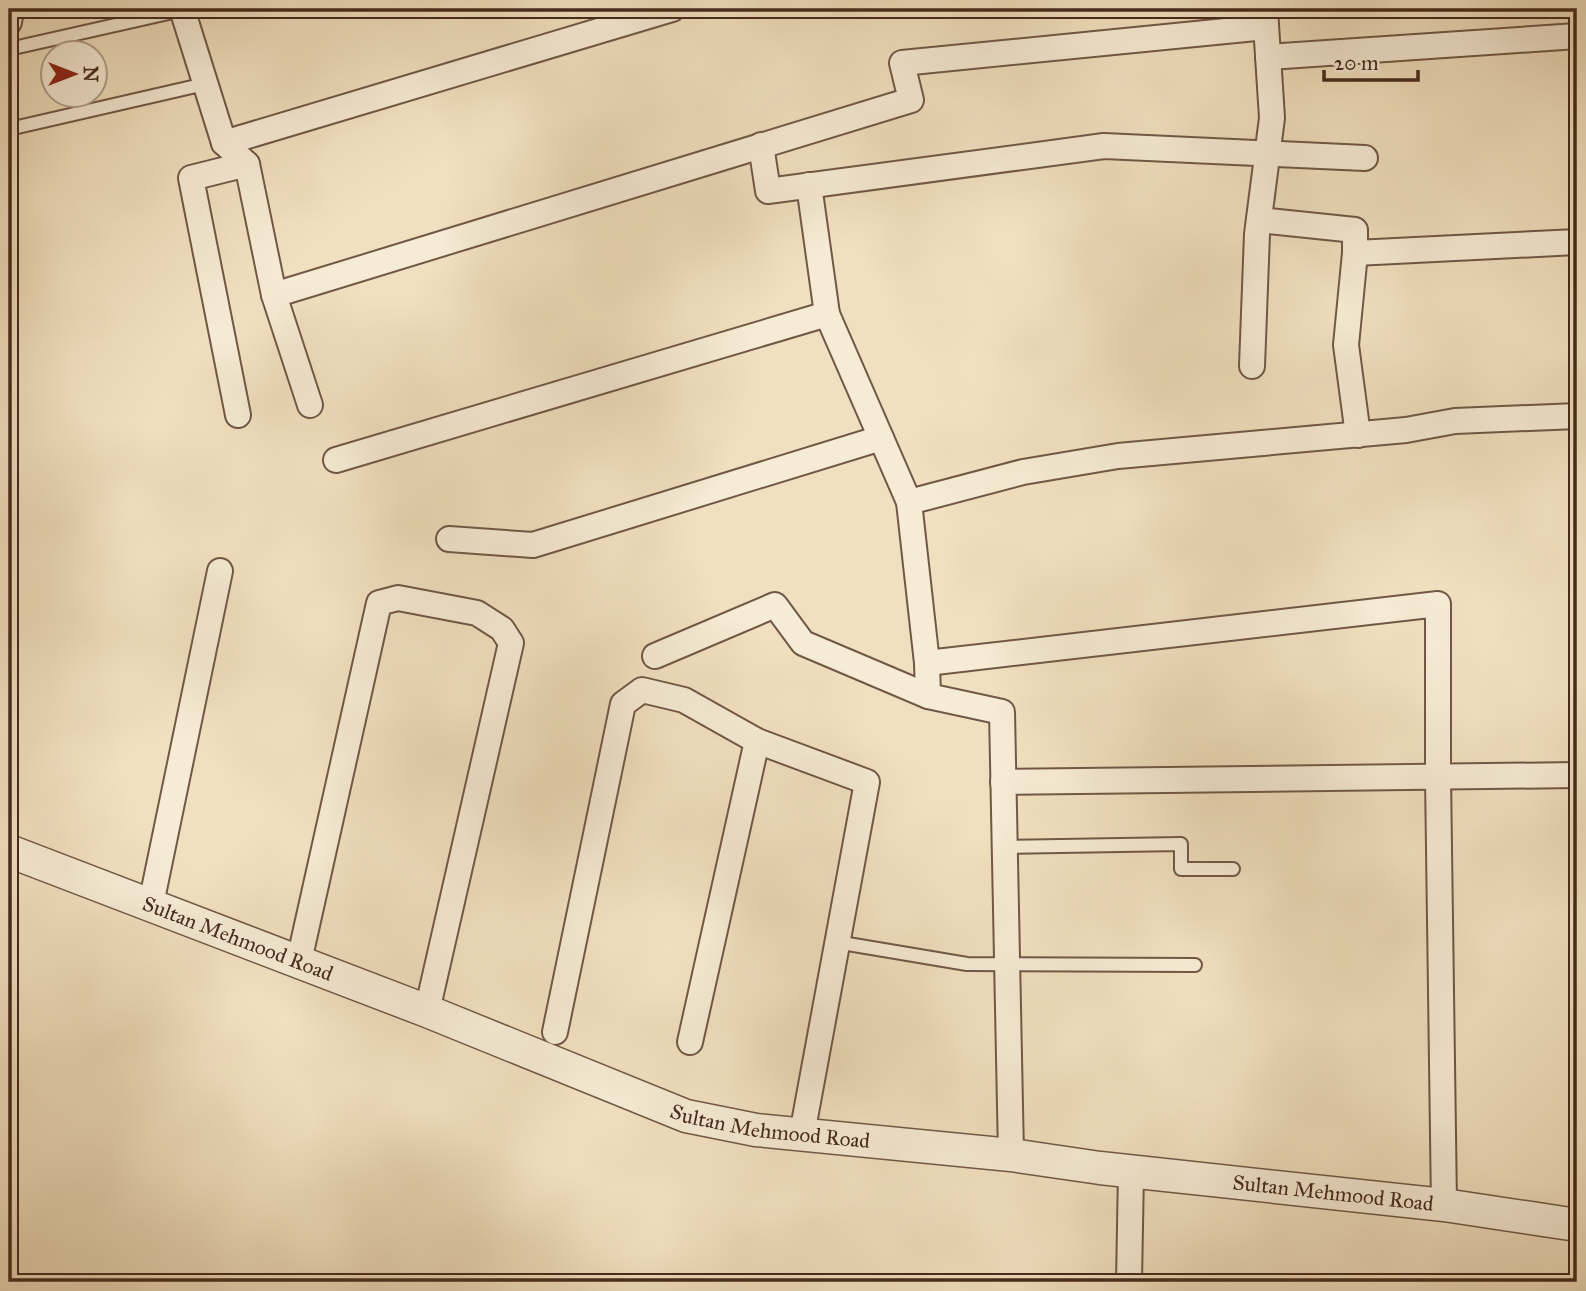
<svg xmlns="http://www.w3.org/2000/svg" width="1586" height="1291" font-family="'IM FELL Great Primer',serif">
	<rect width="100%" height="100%" fill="#f1e0bf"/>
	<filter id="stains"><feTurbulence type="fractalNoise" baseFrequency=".00286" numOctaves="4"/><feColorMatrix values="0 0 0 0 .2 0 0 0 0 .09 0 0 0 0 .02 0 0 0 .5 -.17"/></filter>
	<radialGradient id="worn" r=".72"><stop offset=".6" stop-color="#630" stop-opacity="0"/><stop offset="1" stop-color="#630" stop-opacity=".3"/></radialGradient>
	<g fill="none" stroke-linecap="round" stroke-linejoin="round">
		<defs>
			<g id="service">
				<path d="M9 49 182 10"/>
				<path d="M9 129 205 84"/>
				<path d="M1005 847 1181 844V869H1233"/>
				<path d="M836 942 967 964 1195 965"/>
			</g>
			<g id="minor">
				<path d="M182 9 224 143 247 164 274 295 310 405"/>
				<path d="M9 22 11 9"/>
				<path d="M1268 57 1577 36"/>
				<path d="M224 143 672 9"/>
				<path d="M761 145 768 191 1104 146 1365 158"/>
				<path d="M809 185 827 314 909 502"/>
				<path d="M1259 220 1355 230V253L1577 242"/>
				<path d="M1355 253 1346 345 1358 435"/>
				<path d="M274 295 911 100 902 63 1266 27"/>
				<path d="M1252 366 1257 234 1272 118 1265 9"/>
				<path d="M238 415 191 178 247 164"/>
				<path d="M336 460 827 314"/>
				<path d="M449 539 533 545 881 438"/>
				<path d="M655 656 775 605 803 643 928 696"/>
				<path d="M927 663 1438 604V777L1444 1205"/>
				<path d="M1003 782 1577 775"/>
				<path d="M151 904 220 571"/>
				<path d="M299 961 379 603 398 598 477 613 502 629 511 643 427 1011"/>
				<path d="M555 1032 623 704 642 690 684 700 757 741 867 782 802 1134"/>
				<path d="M690 1042 757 741"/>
				<path d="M1011 1155 1002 712 928 696 927 663 909 502 1023 472 1118 456 1406 430 1455 421 1577 416"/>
				<path d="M1129 1282 1131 1171"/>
			</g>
			<g id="tertiary">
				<path id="s1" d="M9 851 427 1011 686 1116 756 1130 1011 1155 1100 1168 1444 1205 1577 1225"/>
			</g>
		</defs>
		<use href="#service" stroke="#715846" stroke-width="16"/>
		<use href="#minor" stroke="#715846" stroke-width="28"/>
		<use href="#tertiary" stroke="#715846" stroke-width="35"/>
		<use href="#service" stroke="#f6ebd5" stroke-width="12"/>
		<use href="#minor" stroke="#f6ebd5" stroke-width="24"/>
		<use href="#tertiary" stroke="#f6ebd5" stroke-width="32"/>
	</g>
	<g text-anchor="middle" stroke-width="6" stroke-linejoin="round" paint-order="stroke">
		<g font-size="21" fill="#462a1d" stroke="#f6ebd5">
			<text dy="7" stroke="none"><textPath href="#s1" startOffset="245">Sultan Mehmood Road</textPath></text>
			<text dy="7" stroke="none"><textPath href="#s1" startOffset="812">Sultan Mehmood Road</textPath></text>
			<text dy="7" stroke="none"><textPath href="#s1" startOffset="1379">Sultan Mehmood Road</textPath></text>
		</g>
	</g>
	<rect width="1586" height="1291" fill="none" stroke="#f1e0bf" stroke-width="35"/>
	<rect x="10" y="10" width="1565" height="1270" fill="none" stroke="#462a1d" stroke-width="3.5"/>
	<rect x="18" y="18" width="1551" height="1256" fill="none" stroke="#462a1d" stroke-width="2"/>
	<g transform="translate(74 74) rotate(90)"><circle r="33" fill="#f6ebd5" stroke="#b09e8b" stroke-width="2"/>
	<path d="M0-5L12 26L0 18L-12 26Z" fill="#8f2418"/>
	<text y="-10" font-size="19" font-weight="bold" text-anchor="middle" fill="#462a1d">N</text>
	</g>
	<path d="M1324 70v10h94v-10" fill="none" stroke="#462a1d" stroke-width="3.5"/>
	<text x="1334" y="70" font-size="21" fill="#462a1d" stroke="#f6ebd5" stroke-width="5" paint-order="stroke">20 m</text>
	<rect width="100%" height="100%" filter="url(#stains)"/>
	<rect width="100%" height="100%" fill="url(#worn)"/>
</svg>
